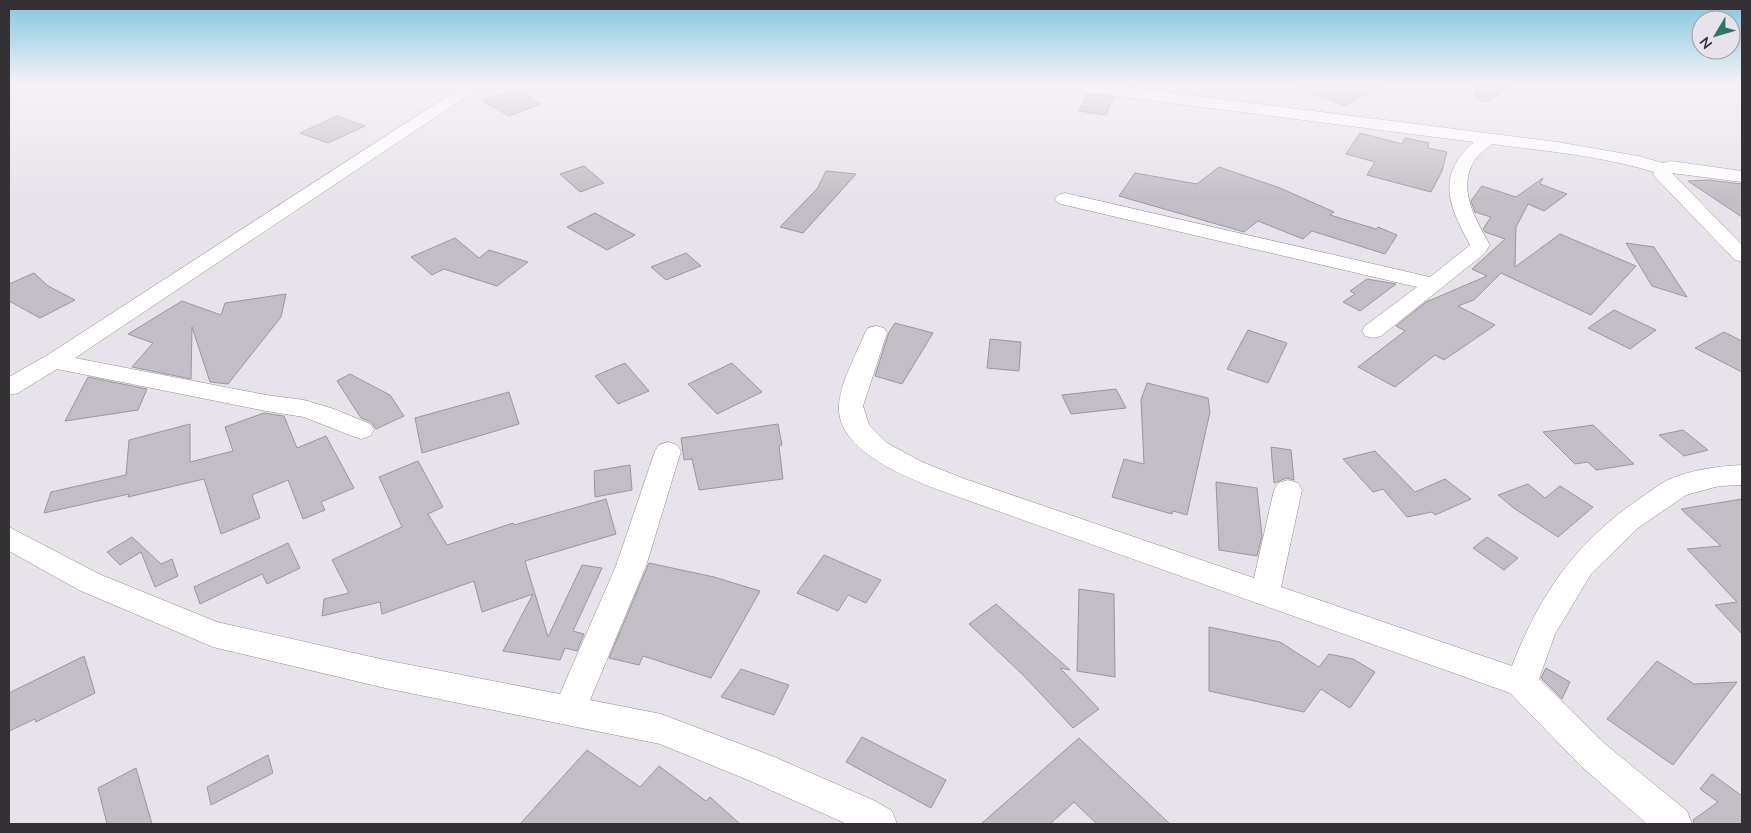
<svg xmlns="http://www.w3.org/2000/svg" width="1751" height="833" font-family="'Nunito Sans',sans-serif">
	<rect width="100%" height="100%" fill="#e8e2ea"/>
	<g fill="#c3bec5" stroke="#9b969d">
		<path d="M1291 84H1351L1379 87 1344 106Z"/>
		<path d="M1472 84H1514L1486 102 1477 99Z"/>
		<path d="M516 89 541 104 509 116 483 101Z"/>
		<path d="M1087 94 1114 97 1106 115 1079 111Z"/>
		<path d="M337 116 365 126 328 143 300 133Z"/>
		<path d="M1360 133 1402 144 1405 138 1429 143 1428 148 1447 152 1442 171 1431 192 1367 175 1375 162 1346 154Z"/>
		<path d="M584 166 604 183 580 192 560 174Z"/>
		<path d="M1219 167 1280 188 1334 212 1330 215 1376 229 1378 227 1397 235 1385 254 1312 231 1303 239 1258 221 1244 232 1119 196 1135 173 1197 184Z"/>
		<path d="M826 171 856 174 803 233 780 227 817 189Z"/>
		<path d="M1543 178 1540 184 1567 194 1544 211 1528 204 1516 227 1515 267 1560 234 1636 266 1591 315 1501 273 1474 300 1458 306 1495 325 1444 360 1435 355 1395 387 1358 367 1405 331 1396 326 1426 302 1487 276 1472 269 1505 239 1485 232 1483 229 1491 217 1475 212 1471 201 1482 186 1516 197Z"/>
		<path d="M1709 180 1742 184V217L1688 181Z"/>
		<path d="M595 213 635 235 607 250 567 227Z"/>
		<path d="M455 238 479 258 489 250 528 262 497 286 444 269 432 275 411 257Z"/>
		<path d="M1626 243 1654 247 1687 297 1652 286Z"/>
		<path d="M686 253 701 266 666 280 651 267Z"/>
		<path d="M34 273 48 286 75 300 40 318 9 301V284Z"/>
		<path d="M1367 279 1396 284 1360 311 1343 302 1355 294 1350 291Z"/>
		<path d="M286 294 281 317 228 384 210 382 192 327 191 379 132 367 153 343 128 334 182 301 221 315 225 303Z"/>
		<path d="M1614 310 1656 330 1630 349 1588 328Z"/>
		<path d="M895 323 933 333 902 384 875 376 889 332Z"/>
		<path d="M1248 330 1287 343 1268 383 1227 369Z"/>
		<path d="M1724 332 1742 341V372L1695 348Z"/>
		<path d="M990 339 1021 342 1019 371 987 368Z"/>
		<path d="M625 363 649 391 618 404 595 376Z"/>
		<path d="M732 363 762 392 717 414 688 384Z"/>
		<path d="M350 374 390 395 404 416 376 429 371 422 361 418 337 381Z"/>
		<path d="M88 377 147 389 138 410 65 421Z"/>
		<path d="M1147 383 1208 398 1210 412 1187 515 1173 511 1172 514 1112 497 1124 459 1144 464 1141 400Z"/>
		<path d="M1116 389 1126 408 1071 414 1062 395Z"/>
		<path d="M509 392 519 424 422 453 415 418Z"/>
		<path d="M264 413 284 416 297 448 326 436 354 488 321 502 325 510 303 519 288 480 252 495 260 518 221 534 204 479 128 497 129 494 44 513 51 492 126 475 129 440 190 424V462L233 451 225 427Z"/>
		<path d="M778 424 782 445 779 446 783 479 699 490 692 459 684 460 681 438Z"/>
		<path d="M1593 425 1634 464 1596 470 1588 462 1575 464 1543 432Z"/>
		<path d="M1683 430 1708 450 1684 456 1659 435Z"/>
		<path d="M1271 447 1291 450 1294 480 1287 478 1274 483Z"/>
		<path d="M1375 451 1415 492 1445 479 1471 499 1435 515 1432 512 1407 517 1383 489 1373 492 1343 459Z"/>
		<path d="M418 461 443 507 428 514 447 545 513 523 514 525 606 499 616 534 525 561 548 637 582 565 602 568 573 631 584 634 577 651 565 648 560 660 503 651 533 594 482 612 474 581 382 614 380 602 322 616 324 599 349 593 332 560 402 527 379 477Z"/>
		<path d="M630 465 632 490 595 497 594 471Z"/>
		<path d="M1216 482 1257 488 1262 536 1257 556 1219 550Z"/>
		<path d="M1528 484 1545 498 1560 486 1593 507 1558 537 1515 509 1498 495Z"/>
		<path d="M1742 499V634L1715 605 1737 602 1687 549 1721 546 1681 509Z"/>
		<path d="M132 537 161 564 172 559 178 576 155 587 141 552 120 565 107 552Z"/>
		<path d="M1487 537 1518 558 1504 570 1473 548Z"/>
		<path d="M288 543 300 568 267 584 262 574 200 604 194 587Z"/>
		<path d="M824 555 881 580 866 603 848 595 838 611 797 593Z"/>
		<path d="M649 563 714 577 760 591 711 678 643 656 639 665 609 658Z"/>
		<path d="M1079 589 1114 594 1115 677 1077 671Z"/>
		<path d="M996 604 1070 670 1060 668 1099 709 1073 728 1023 675 969 624Z"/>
		<path d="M1209 627 1280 642 1319 667 1329 654 1353 659 1375 672 1350 708 1321 689 1304 712 1209 691Z"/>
		<path d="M84 656 95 693 36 722 35 719 9 731V693Z"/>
		<path d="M1657 661 1694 684 1737 682 1673 765 1607 719Z"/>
		<path d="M1546 668 1570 682 1562 699 1541 678Z"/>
		<path d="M741 669 789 685 774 715 721 697Z"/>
		<path d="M862 737 946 780 931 808 846 762Z"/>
		<path d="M1079 738 1170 824H1097L1074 802 1050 824H981Z"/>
		<path d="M587 750 640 787 659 766 706 801 710 797 740 824H520Z"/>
		<path d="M268 755 273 773 211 805 207 787Z"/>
		<path d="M136 768 152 824H107L98 788Z"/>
		<path d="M1712 774 1742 796V824H1694L1693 820 1718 802 1700 789Z"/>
	</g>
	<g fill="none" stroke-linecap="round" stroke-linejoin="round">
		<defs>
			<g id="minor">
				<path d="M466 84H485L75 358 266 395 304 400 334 409 370 424 374 430 370 436 361 439 352 436 304 417 266 411 57 369 18 393 9 395V377L46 356Z"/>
				<path d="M1055 84H1102L1557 142 1638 156 1663 163 1671 161 1742 171V182L1672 173 1742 245V262L1735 260 1656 178 1653 174 1654 172C1602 156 1546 151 1492 144 1486 149 1479 154 1475 160 1456 188 1476 220 1490 245L1484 254 1381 336 1373 338 1365 336 1362 331 1365 326 1417 287 1065 205 1058 203 1055 199 1058 195 1065 193 1430 277 1470 245C1449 206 1435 176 1474 142L1063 89Z"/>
				<path d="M876 326 884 328 887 333 863 406 869 425 887 443 922 462 965 479 1254 578 1274 490 1278 483 1288 480 1298 483 1302 490 1281 587 1512 666C1540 594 1575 543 1639 499 1648 493 1658 485 1668 480 1690 470 1719 466 1742 465V485L1719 486 1686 495 1638 528 1591 574 1555 634 1539 679 1605 744 1687 811 1692 824H1647L1581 766 1510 693 967 500C929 486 835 457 839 405 841 381 856 355 865 333L868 328Z"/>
				<path d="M668 442 677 445 681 451 646 566 590 700 661 714 772 756 875 801 892 811 897 824H847L748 780 660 744 385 688 213 647 79 590 9 551V527L99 574 217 622 385 660 560 694 616 566 655 451 659 445Z"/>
			</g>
		</defs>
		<use href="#minor" stroke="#928d94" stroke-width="1"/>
		<use href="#minor" fill="#fff" fill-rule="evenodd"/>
	</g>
	<linearGradient id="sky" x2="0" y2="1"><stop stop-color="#81c6e0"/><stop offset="0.42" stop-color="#f5f2f6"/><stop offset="1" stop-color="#f5f2f6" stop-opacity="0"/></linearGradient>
	<rect width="1751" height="201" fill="url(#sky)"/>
	<rect width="1751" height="833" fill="none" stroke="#343134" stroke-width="20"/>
	<g transform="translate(1716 35) rotate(232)"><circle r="24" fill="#e8e2ea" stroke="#a09ba1"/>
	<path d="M0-4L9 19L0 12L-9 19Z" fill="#2e756c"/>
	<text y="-8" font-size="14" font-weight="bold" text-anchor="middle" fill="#343134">N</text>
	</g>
</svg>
